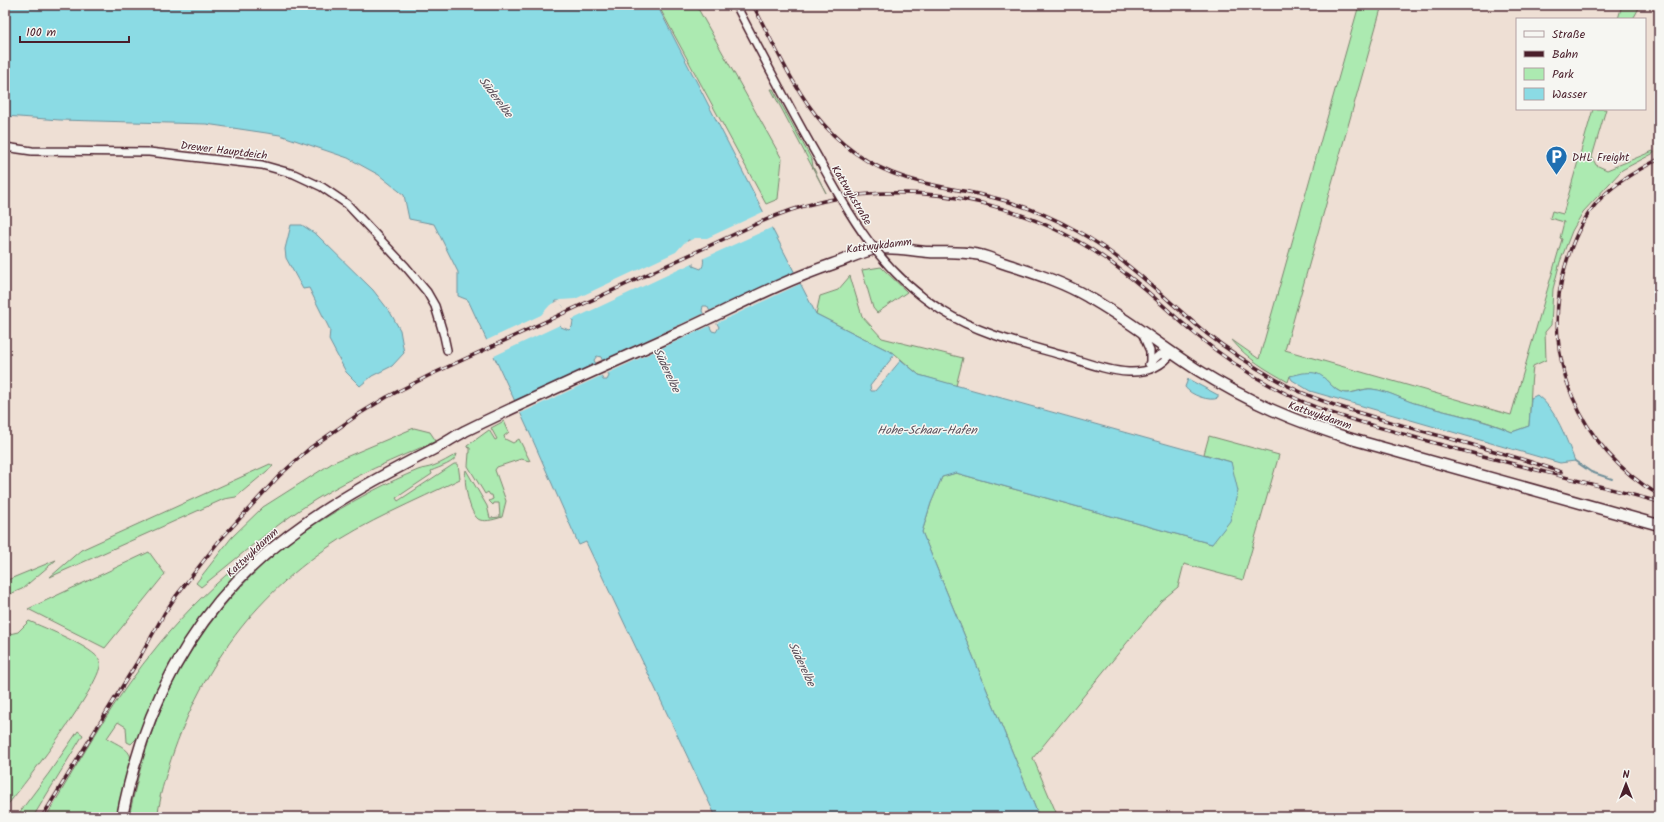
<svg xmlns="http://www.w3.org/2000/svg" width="1664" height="822" font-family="Kalam,sans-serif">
	<rect width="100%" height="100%" fill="#eedfd4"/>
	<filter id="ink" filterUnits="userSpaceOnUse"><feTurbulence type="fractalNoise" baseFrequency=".025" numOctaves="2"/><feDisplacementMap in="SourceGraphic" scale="8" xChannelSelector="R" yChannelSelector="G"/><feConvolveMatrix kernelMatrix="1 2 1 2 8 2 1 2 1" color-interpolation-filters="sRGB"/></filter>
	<g filter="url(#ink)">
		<g fill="#aceab1" stroke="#7b846e">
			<path d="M658 5H696L782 159 778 199 766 204Z"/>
			<path d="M1359 5H1382L1285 350 1511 415 1562 239 1560 238 1564 222 1550 218 1552 211 1563 214 1593 109H1606L1592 157 1596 165 1607 170 1653 151 1654 153 1622 170 1583 212 1572 231 1560 262 1553 289 1551 325 1545 332 1546 360 1533 366C1530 386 1531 406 1529 426L1512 432C1483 418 1451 414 1421 405 1404 401 1389 391 1371 389 1363 388 1354 394 1344 393 1337 392 1330 384 1325 379L1290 376 1288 382C1267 370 1247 359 1232 340L1259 359Z"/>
			<path d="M1622 5 1639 8 1633 19H1618Z"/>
			<path d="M773 89 812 160 813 167 826 193 771 89Z"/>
			<path d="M881 267 907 292 877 313 873 308 862 270Z"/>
			<path d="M850 276 862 316 882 338 963 358 956 386 919 375 895 354 816 314 820 296 838 290Z"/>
			<path d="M504 421 509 432 504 436 505 439 513 443 519 439 530 461 521 459 497 467 495 470 506 501 502 517C496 519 487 522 480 520 469 516 463 480 466 470L487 506 490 518 500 517 499 503H494L493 505 489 501 493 499 492 495H490L488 492 485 494 468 466 469 453H470V448L467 447V446L489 430 495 440 497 439 491 428Z"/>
			<path d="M414 428 430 432 436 441C395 459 353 476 315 500 274 525 239 557 201 587L196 583 232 537 263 507 334 462Z"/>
			<path d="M1209 436 1279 455 1243 580 1184 564 1178 587 1161 601 1033 758 1058 817H1039L922 532 931 503 942 477 956 473 1212 544 1231 462 1204 454Z"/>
			<path d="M457 454C456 463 439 467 431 471L432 474 396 498 398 501 454 464H458L460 479C414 502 366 521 324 550 237 611 186 695 160 797H161L157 817H129C136 783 145 748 158 716 191 634 253 560 330 515 358 498 388 482 418 470 423 468 428 468 433 466 442 463 449 458 457 454Z"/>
			<path d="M270 464 273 466 236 497 224 499 50 577 81 550Z"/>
			<path d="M149 552 165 574 105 648 28 609Z"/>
			<path d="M248 557 251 561C238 575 224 588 211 603 179 643 157 689 138 737L131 744 127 742 126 727 118 722 107 738C116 744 130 748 131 759L117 817H46C81 758 115 697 159 644 185 612 216 582 248 557Z"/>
			<path d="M56 560 22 589 5 596V581Z"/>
			<path d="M29 621C43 627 95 648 100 661 107 678 20 790 5 808V635L18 632Z"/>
			<path d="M78 731 83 735 33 817H16L49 773Z"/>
		</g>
		<g fill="#8bdbe4" stroke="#71909a" fill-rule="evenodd">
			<path d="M5 5H657L816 314 895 354 870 386 871 391H875L901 360 919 375 1231 462 1238 491 1230 521 1212 544 956 473 942 477 931 503 922 532 1039 817H716L586 542 579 545 531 436 468 300 458 296V272L434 224 409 219 404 195 379 175 348 158 280 135 206 124 60 120 5 116ZM688 240C699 241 708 261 701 269L693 266V263L685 249ZM556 301H560L573 321 572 327 569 330 561 327C558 319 550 309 556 301ZM703 306H707L719 327 716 332 712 331 702 311ZM597 356 601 357 609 376 607 380H603L594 360Z"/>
			<path d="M291 225H302L317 235 373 290 390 312 400 330 404 353 392 366 372 376 360 386 346 372 329 340 330 330 309 288 303 289 286 258 285 249Z"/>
			<path d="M1303 373C1306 373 1311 372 1315 373 1327 375 1332 392 1345 393 1353 394 1364 388 1372 389 1390 391 1404 401 1421 405 1452 414 1483 419 1512 432L1529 426 1531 398 1537 395C1557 410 1566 439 1575 461L1560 463 1310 391 1292 380 1290 376Z"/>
			<path d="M1188 379 1218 395V398C1210 402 1190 395 1185 387Z"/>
		</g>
		<g fill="#eedfd4">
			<path d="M765 211 773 227 702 259 695 245 689 242 687 249 695 262 569 321 563 306 561 304 557 303 555 309 562 324 492 357 485 341 541 315 550 305 561 300 575 299 676 252 684 243 695 238H707Z"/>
			<path d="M796 271 802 283 715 324 709 311Z"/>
			<path d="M705 313 712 325 606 374 601 361Z"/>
			<path d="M597 363 603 375 519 414 513 402Z"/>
		</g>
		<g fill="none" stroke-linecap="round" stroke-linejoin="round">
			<path stroke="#71909a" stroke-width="2" d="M1575 461 1591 472 1612 479"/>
			<defs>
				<g id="street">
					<path d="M5 147 32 151 149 152 262 165 294 174 322 187 347 204 406 267 427 292 435 306 444 336 447 350"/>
					<path d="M1142 333 1150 351V363"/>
					<path d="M1065 356C1098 366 1146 388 1172 353"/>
					<path d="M1149 364 1159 355 1172 353"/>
				</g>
				<path id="secondary" d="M122 817C139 729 175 647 237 581 292 524 363 485 432 450 444 444 454 437 465 431 536 396 608 365 680 332 730 309 780 282 833 264 847 259 861 252 876 249 894 246 911 251 929 252 944 253 959 251 974 254 985 255 994 260 1003 263 1033 273 1061 281 1088 297 1126 318 1159 345 1196 369 1249 402 1295 422 1355 440L1659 525"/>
			</defs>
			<use href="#street" stroke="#4a1f2b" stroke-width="10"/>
			<use href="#secondary" stroke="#4a1f2b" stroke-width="13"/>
			<use href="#street" stroke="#f6f6f2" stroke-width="7"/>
			<use href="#secondary" stroke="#f6f6f2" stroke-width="10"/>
			<defs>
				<g id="rail">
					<path d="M753 5C795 85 822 158 920 182 943 188 968 191 991 197 1021 204 1050 216 1077 231 1126 258 1164 298 1206 333 1228 350 1251 365 1275 379 1313 401 1356 412 1398 424 1452 440 1508 453 1561 472"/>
					<path d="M1659 159C1638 170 1618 181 1601 198 1583 217 1572 242 1565 267 1539 356 1580 449 1659 495"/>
					<path d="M42 817 136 664 164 614 176 596 219 541 279 476 310 448 359 414 387 397 428 376 754 225C776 215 800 206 824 201 930 177 1042 207 1126 274 1150 292 1171 314 1194 333 1225 359 1260 382 1297 399 1333 416 1372 425 1410 436 1493 460 1576 479 1659 502"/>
				</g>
			</defs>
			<use href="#rail" stroke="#4a1f2b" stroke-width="3.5"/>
			<use href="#rail" stroke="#f6f6f2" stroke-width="2" stroke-dasharray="6" stroke-linecap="butt"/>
			<defs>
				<path id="street-bridge" d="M736 5C762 55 788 105 816 154 850 216 879 270 941 310 979 334 1023 344 1065 356"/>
			</defs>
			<use href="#street-bridge" stroke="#4a1f2b" stroke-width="10" stroke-linecap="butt"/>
			<use href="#street-bridge" stroke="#f6f6f2" stroke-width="7"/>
		</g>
	</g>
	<defs>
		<symbol id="parking-pin" viewBox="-11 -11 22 30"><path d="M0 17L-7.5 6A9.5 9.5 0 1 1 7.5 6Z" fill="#1f6fb2" stroke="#f6f6f2"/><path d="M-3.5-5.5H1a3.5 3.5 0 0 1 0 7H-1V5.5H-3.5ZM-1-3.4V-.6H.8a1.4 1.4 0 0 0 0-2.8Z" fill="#fff"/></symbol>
	</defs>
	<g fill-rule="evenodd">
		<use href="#parking-pin" x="1544" y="144" width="25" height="34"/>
	</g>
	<g text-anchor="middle" stroke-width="3" stroke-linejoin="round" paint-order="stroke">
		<g font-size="11" fill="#4a1f2b" stroke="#f6f6f2">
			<text transform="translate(224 150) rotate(7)" y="4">Drewer Hauptdeich</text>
			<text transform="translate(852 195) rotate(59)" y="4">Kattwykstraße</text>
			<text transform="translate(879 245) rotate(-7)" y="4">Kattwykdamm</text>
			<text transform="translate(1320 415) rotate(19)" y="4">Kattwykdamm</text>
			<text transform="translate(252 552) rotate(-43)" y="4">Kattwykdamm</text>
		</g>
		<g font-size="11" fill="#4a1f2b" stroke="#f6f6f2" text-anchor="start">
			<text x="1572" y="161">DHL Freight</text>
		</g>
		<g font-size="12" font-style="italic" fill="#5a4e59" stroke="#f6f6f2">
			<text transform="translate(496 97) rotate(53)" y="4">Süderelbe</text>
			<text transform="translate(667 370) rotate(65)" y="4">Süderelbe</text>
			<text x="927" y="434">Hohe-Schaar-Hafen</text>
			<text transform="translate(802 664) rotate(65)" y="4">Süderelbe</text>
		</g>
	</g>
	<rect width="1664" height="822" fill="none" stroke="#f6f6f2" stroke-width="20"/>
	<rect x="10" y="10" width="1644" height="802" fill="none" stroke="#4a1f2b" stroke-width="1.5" filter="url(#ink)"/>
	<rect x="1516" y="18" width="130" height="92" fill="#f6f6f2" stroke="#b1a0a2"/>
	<rect x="1524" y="31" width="20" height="6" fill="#f6f6f2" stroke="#b1a0a2"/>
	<text x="1552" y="38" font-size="12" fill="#4a1f2b">Straße</text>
	<rect x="1524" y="51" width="20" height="6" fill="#4a1f2b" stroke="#b1a0a2"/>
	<text x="1552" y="58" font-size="12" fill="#4a1f2b">Bahn</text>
	<rect x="1524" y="68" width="20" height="12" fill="#aceab1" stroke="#b1a0a2"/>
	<text x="1552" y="78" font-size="12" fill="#4a1f2b">Park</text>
	<rect x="1524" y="88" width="20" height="12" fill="#8bdbe4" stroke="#b1a0a2"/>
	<text x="1552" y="98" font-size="12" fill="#4a1f2b">Wasser</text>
	<g transform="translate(1626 784)" stroke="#f6f6f2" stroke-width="3" paint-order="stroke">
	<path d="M0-3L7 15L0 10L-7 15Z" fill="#4a1f2b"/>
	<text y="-6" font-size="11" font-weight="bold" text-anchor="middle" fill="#4a1f2b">N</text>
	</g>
	<path d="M20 36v6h109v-6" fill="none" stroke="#4a1f2b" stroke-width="2"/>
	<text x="26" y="36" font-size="12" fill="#4a1f2b" stroke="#f6f6f2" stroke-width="3" paint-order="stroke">100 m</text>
</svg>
